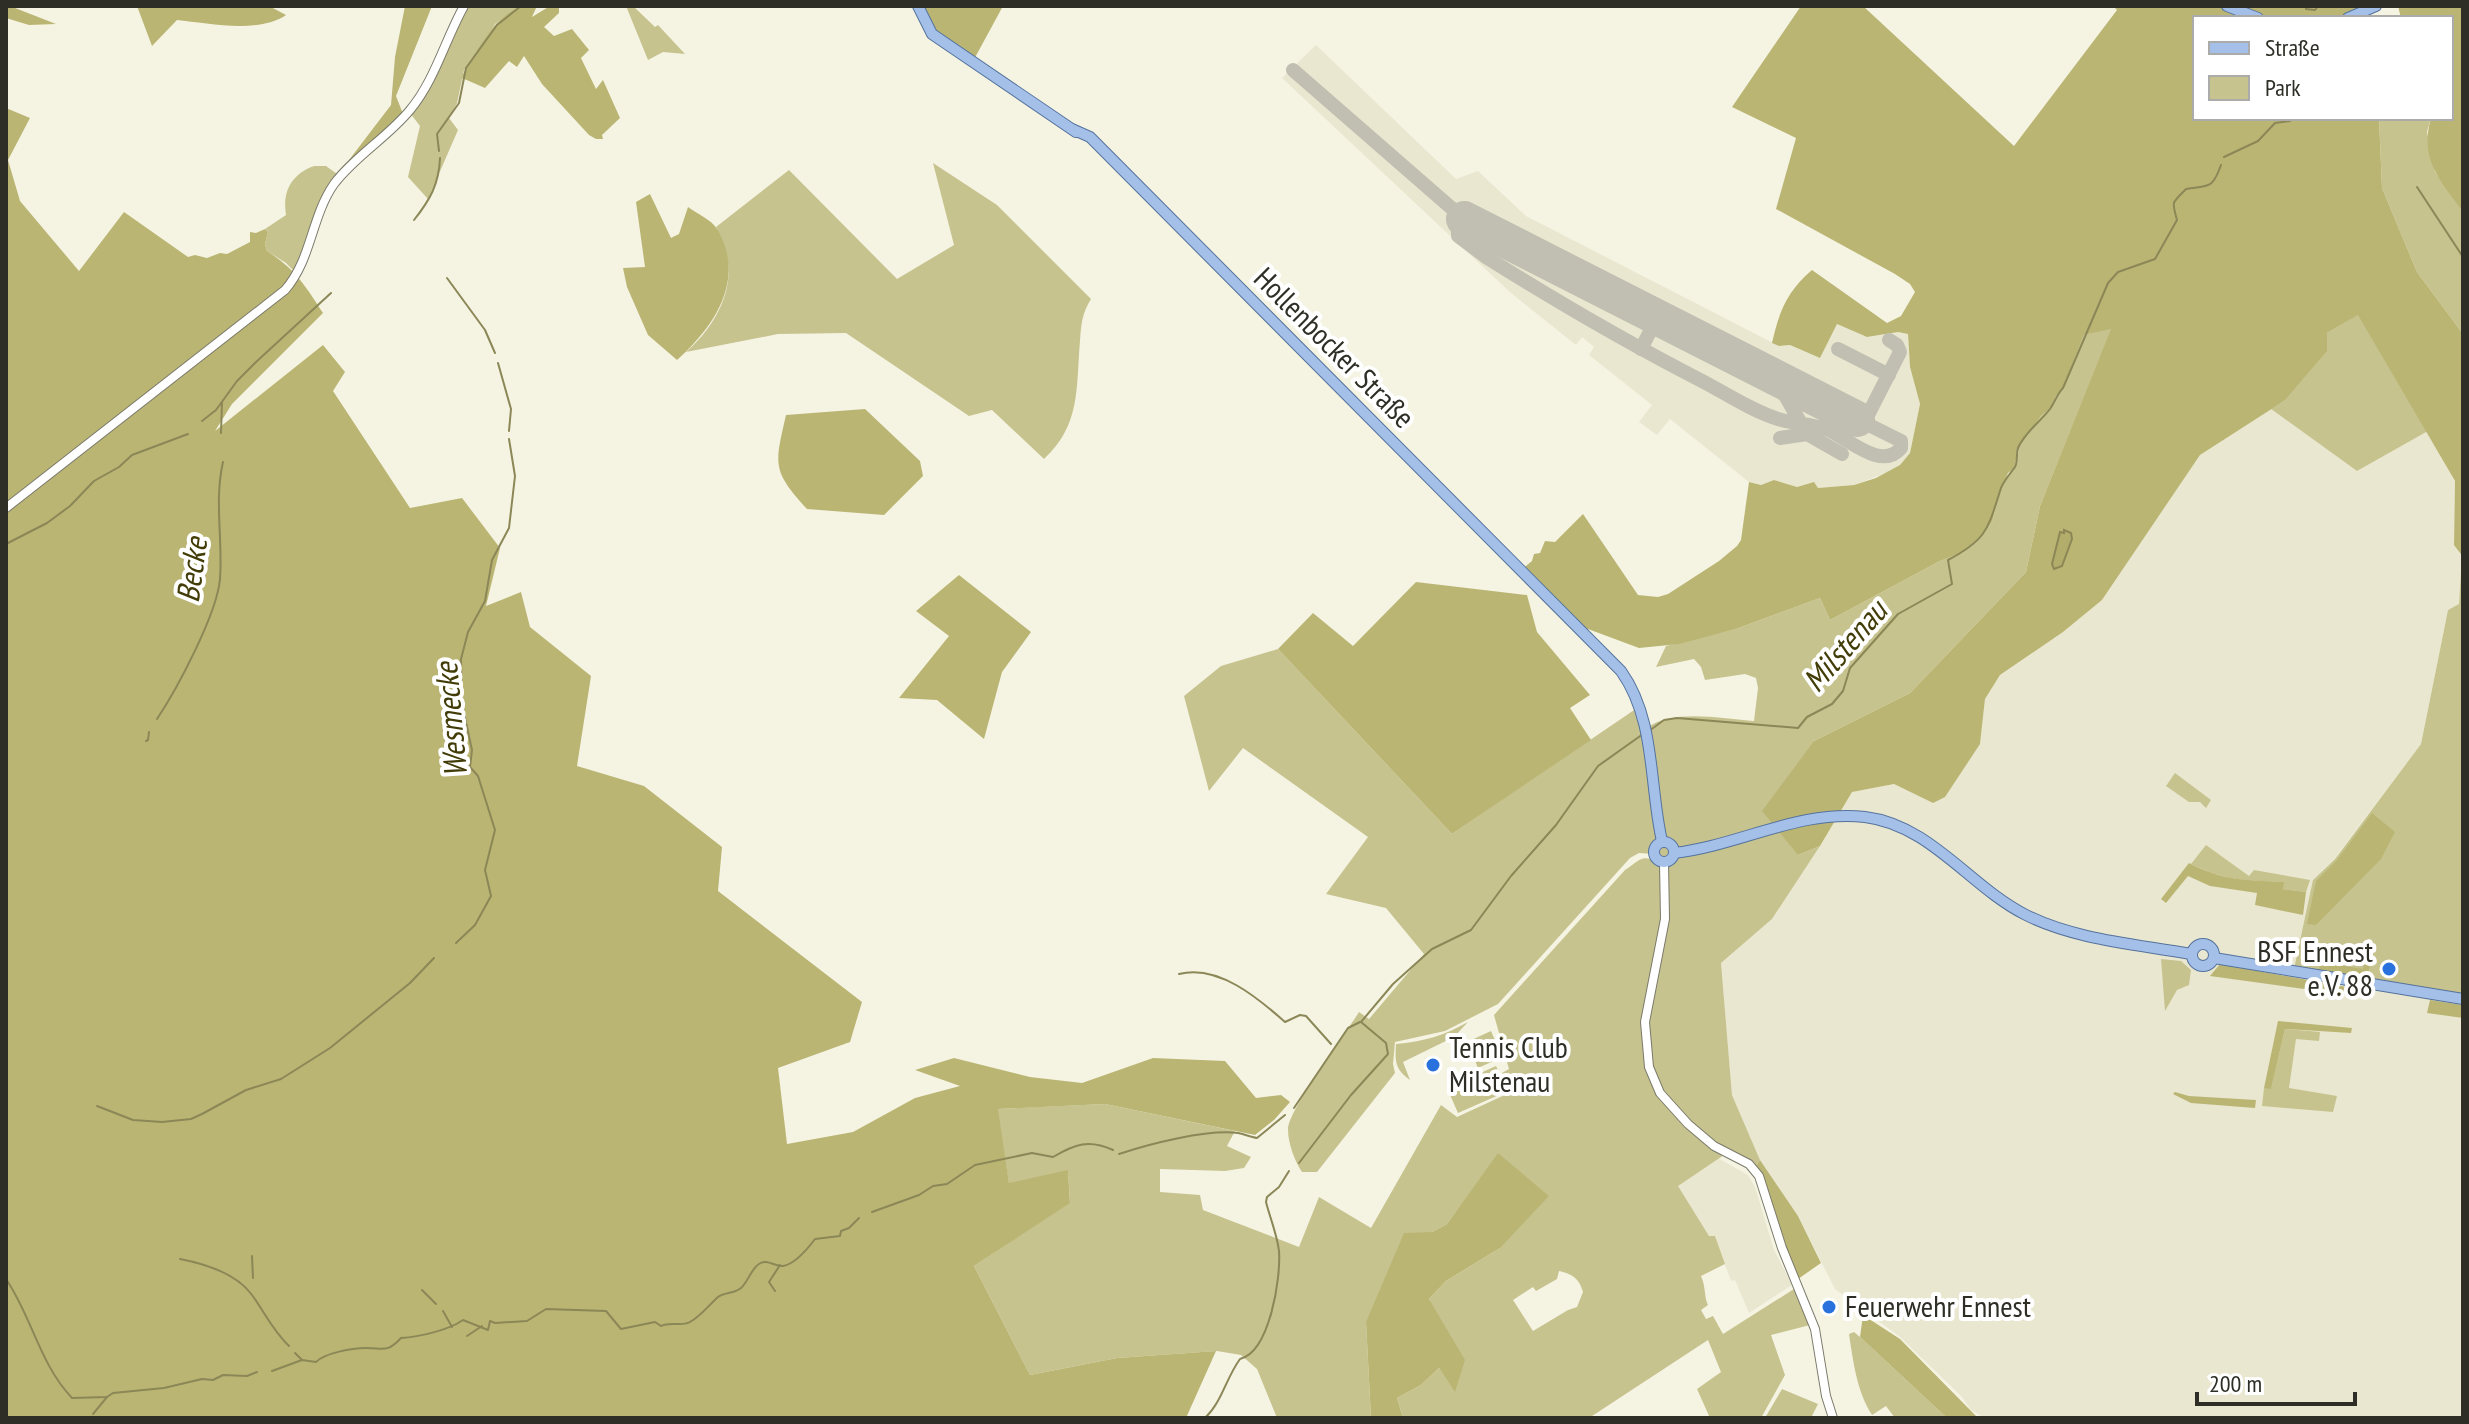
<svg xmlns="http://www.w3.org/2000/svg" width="2469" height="1424" font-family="'PT Sans Narrow',sans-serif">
	<rect width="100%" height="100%" fill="#f5f4e3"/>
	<g fill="#e9e7d0">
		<path d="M1316 45 1456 179 1478 171 1526 216 1779 346 1790 345 1820 358 1837 324 1867 337 1898 332 1908 334 1910 367 1920 404 1910 453 1900 465 1889 472 1854 485 1818 488 1813 483 1797 487 1774 480 1761 485 1749 482 1670 419 1657 435 1639 422 1652 405 1589 355 1594 347 1582 337 1576 345 1511 293 1282 78Z"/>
		<path d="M2271 409 2357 471 2428 431 2455 482 2454 545 2462 556 2459 604 2448 610 2421 744 2334 859 2313 880 2369 984 2415 997 2463 1004V1418H1984L1970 1409 1962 1397 1900 1337 1835 1289 1798 1216 1760 1160 1732 1095 1721 963 1772 919 1820 846 1852 792 1894 784 1933 803 1980 744 1985 699 2000 675 2063 632 2102 600 2200 455Z"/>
		<path d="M1718 1158 1748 1175 1755 1187 1774 1250 1792 1285 1749 1313 1735 1280 1731 1281 1715 1237 1709 1236 1677 1186Z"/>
	</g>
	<g fill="#c7c38f" fill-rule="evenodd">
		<path d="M468 6H519L495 24 480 50 464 70 457 103 449 118 458 130 428 199 408 177 420 126 410 113 443 61Z"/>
		<path d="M626 6H633L655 27 658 25 685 54 663 52 648 60Z"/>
		<path d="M2379 118H2431L2427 132 2435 172 2463 212V334L2417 272 2382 188Z"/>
		<path d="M933 163 997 205 1091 299C1082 313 1081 325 1080 341 1076 388 1081 425 1044 459L992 410 969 416 846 333 778 334 686 352C712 330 735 292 727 257 725 247 720 237 716 227L789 170 897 279 954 245Z"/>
		<path d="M314 166H326L340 176 323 211 299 276 286 263 267 251 265 244 268 232 265 229 286 215C282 191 292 174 314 166Z"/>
		<path d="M2359 314 2428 431 2357 471 2271 409 2284 401 2327 333Z"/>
		<path d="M2112 328 2040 506 2026 572 1910 693 1814 741 1798 855 1820 846 1772 919 1721 963 1732 1095 1760 1160 1756 1166 1727 1153 1678 1186 1709 1236H1715L1725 1264 1701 1276C1706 1287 1704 1297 1708 1305L1701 1310 1706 1319 1713 1316 1723 1334 1794 1289 1810 1325 1771 1335 1785 1375 1761 1418H1710L1697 1389 1721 1372 1708 1340 1589 1418H1403L1397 1398 1421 1385 1439 1368 1455 1391 1429 1299 1446 1281 1500 1248 1499 1153 1447 1224 1432 1232 1366 1322 1371 1418H1277L1257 1369 1241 1355 1217 1351 1117 1358 1030 1375 974 1266 1070 1202 1068 1171 1009 1184 997 1109 1105 1104 1235 1131 1227 1146 1251 1157 1244 1168 1225 1171 1160 1169V1192L1200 1195 1203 1210 1299 1247 1319 1197 1371 1228 1441 1105 1457 1117 1509 1093 1508 1091 1458 1113 1447 1088 1496 1066 1507 1089 1502 1073 1509 1069 1494 1015 1625 870C1640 860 1642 853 1658 863L1653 854 1639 853 1630 858 1498 1004 1445 1031 1395 1042 1393 1064 1395 1073 1317 1172H1302C1295 1162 1288 1143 1288 1130 1287 1112 1346 1033 1359 1012L1369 1019 1424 954 1386 908 1326 894 1368 837 1243 748 1209 791 1184 696 1221 666 1278 649 1452 834 1640 706 1646 729C1670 708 1724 719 1754 721L1758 688 1756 678 1745 674 1705 680 1701 667 1694 659 1656 667 1666 646 1736 629 1820 598 1830 620 1940 561 1964 552 1982 535 1992 522 2001 489 2017 461 2019 448 2041 416 2050 409 2063 388 2084 335ZM1559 1271C1572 1274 1579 1278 1583 1292L1577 1307 1568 1310 1533 1331 1513 1300 1533 1287 1536 1291 1557 1279Z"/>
		<path d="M2462 556 2463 557V1004C2406 995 2351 980 2294 969L2313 880 2335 859 2421 744 2448 610 2459 604Z"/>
		<path d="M2175 773 2211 800 2206 808 2200 802H2189L2166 786Z"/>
		<path d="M2206 845 2249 876 2254 870 2310 880 2306 892 2283 889V882C2249 881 2222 880 2191 864Z"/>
		<path d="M2161 959 2181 961 2191 970 2189 985 2177 990 2165 1011Z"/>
		<path d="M1468 1022 1454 1037 1403 1062 1410 1080C1395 1069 1395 1062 1396 1044 1423 1042 1445 1035 1468 1022Z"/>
		<path d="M2285 1029 2320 1032 2319 1041 2296 1039 2289 1088 2337 1096 2333 1112 2262 1106 2264 1088H2271Z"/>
		<path d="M1491 1031 1502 1057 1478 1068 1467 1042Z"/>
		<path d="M1854 1332 1860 1337 1947 1418H1895L1886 1406 1872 1415C1857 1392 1853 1361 1849 1334Z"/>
		<path d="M1782 1389 1818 1404 1811 1418H1765Z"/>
	</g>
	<g fill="#bbb574">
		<path d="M6 6H10L56 24 29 25 6 18Z"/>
		<path d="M137 6H269L286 15C259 34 207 23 177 20L152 46Z"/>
		<path d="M405 6H432L396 96 405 119 350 167 349 160 391 105 395 57Z"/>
		<path d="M519 6H537L532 17 550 6H559V13L544 27 554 36 572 29 589 50 581 58 596 89 603 80 620 118 602 135 603 139H596L589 135 542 84 524 56 517 67 509 61 485 88 462 78C463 70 491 28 498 22 504 16 512 11 519 6Z"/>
		<path d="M924 6H1003L972 63 947 47 920 12Z"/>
		<path d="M1801 6H1863L2014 146 2117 10 2113 6H2364L2346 13 2348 18H2195V118H2379L2382 188 2417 272 2463 334V557L2454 545 2455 481 2358 315 2327 333V351L2284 401 2200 455 2102 600 2063 632 2000 675 1985 699 1980 744 1945 797 1933 803 1894 784 1852 792 1820 846 1798 855 1762 811 1814 741 1910 693 2026 572 2040 506 2111 329 2084 335 2063 388 2056 396 2050 409 2041 416 2019 448 2014 468 2008 473 2001 489 1992 522 1982 535 1964 552 1940 561 1830 620 1820 598 1736 629 1679 644 1639 648 1588 629 1582 632 1521 570 1532 561 1534 554 1540 553 1545 541 1555 542 1583 514 1638 595 1658 597 1668 594 1719 561 1737 546 1741 540 1749 482 1761 485 1774 480 1797 487 1814 482 1818 488 1854 485 1876 478 1900 465 1910 453 1920 404 1910 367 1908 334 1898 332 1867 337 1837 324 1820 358 1790 345 1779 346 1772 343C1779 312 1787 291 1812 270L1887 323 1901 316 1915 292 1910 284 1895 274 1776 209 1796 138 1732 107Z"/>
		<path d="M2398 6H2463V212C2440 180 2419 160 2431 118H2451V18H2401Z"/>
		<path d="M6 108 30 118 8 160 20 201 79 271 124 212 188 257 195 255 207 258 220 253 227 254 250 242V232L256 233 265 229 268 232 265 244 267 251C295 269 305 285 323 313L232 404 215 431 323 345 345 372 333 391 410 508 462 498 500 548 486 606 521 592 530 627 591 676 577 766 644 786 722 847 718 891 862 1002 850 1042 778 1068 787 1144 853 1132 915 1098 960 1086 915 1070 954 1058 1030 1077 1082 1083 1153 1058 1225 1061 1256 1098 1281 1095 1290 1102 1274 1120 1255 1135 1105 1104 998 1109 1009 1183 1068 1170 1070 1203 974 1266 1030 1375 1117 1358 1216 1351 1186 1418H6Z"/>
		<path d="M650 194 671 238 679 234 688 207C696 213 712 220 717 229 747 279 714 327 677 360L648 335 627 287 623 268 645 267 636 202Z"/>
		<path d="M865 409 920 461 923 476 884 515 807 509C771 470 775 464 786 415Z"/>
		<path d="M959 575 1031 632 1002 672 984 739 937 700 899 698 949 636 916 611Z"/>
		<path d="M1416 582 1527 595 1537 632 1590 695 1570 708 1591 740 1452 834 1278 649 1313 613 1353 646Z"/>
		<path d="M2372 813 2395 832 2381 859 2316 925 2307 924 2316 881 2337 860Z"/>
		<path d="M2189 863C2224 881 2245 880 2284 882L2283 889 2306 892 2303 915 2255 905 2257 893 2210 886 2188 876 2166 903 2161 899Z"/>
		<path d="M2366 955H2372L2367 978 2319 970 2320 962 2363 969Z"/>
		<path d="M2220 964 2357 989 2355 996 2210 976Z"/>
		<path d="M2430 1000 2463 1005V1018L2427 1013Z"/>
		<path d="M2278 1021 2352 1028 2351 1033 2285 1029 2271 1089 2264 1088Z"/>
		<path d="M2175 1092 2189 1096 2256 1100 2255 1108 2191 1103 2173 1094Z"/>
		<path d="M1498 1153 1549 1196 1500 1248 1446 1281 1429 1299 1465 1360 1455 1392 1439 1368 1421 1385 1397 1398 1403 1418H1371L1366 1322 1404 1233 1432 1232 1447 1224Z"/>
		<path d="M1760 1160 1798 1216 1821 1263 1798 1279 1779 1228 1766 1184 1756 1166Z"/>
		<path d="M1863 1315 1900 1339 1978 1418H1947L1860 1337Z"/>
	</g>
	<path fill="#b3ad6c" stroke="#8b8757" stroke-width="2" d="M2064 530 2071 533 2072 539 2062 566 2054 569 2052 564 2060 532 2064 533Z"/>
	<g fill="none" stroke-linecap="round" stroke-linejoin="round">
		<g stroke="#8b8757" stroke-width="2">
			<path d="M2306 6V9L2315 10 2318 6"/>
			<path d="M439 151 437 134 459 103 466 68 497 25 521 6"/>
			<path d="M2224 157 2258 141 2275 123 2290 121 2294 118"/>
			<path d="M2417 187 2463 257"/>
			<path d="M414 220C430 200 439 184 440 158"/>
			<path d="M447 278 485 330 495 353"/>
			<path d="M498 363 511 409 509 431"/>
			<path d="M202 421 216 410 237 381 256 362 331 293"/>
			<path d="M221 433 222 402"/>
			<path d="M6 544 47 523 70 506 94 481 119 467 132 455 188 434"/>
			<path d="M157 719C177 689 217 614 220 579 223 540 214 501 223 462"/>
			<path d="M1649 731 1664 720 1677 718 1798 728 1807 717 1832 704 1843 691 1850 668 1898 614 1952 584 1948 560C1988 539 1988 528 2001 488 2005 479 2010 474 2015 467 2018 461 2016 454 2018 448 2025 432 2040 422 2050 409 2055 402 2057 394 2063 388L2108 283 2118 272 2155 259 2177 220C2172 201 2171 204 2186 189 2209 185 2212 190 2221 165"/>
			<path d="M146 741 148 740 149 732"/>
			<path d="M456 943 475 925 491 896 485 870 495 830 478 776 470 767 472 750 462 704 461 659 468 632 485 601 492 560 509 528 515 476 509 439"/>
			<path d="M1179 974C1218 964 1258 998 1285 1022L1300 1015 1306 1016 1331 1044"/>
			<path d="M97 1106 133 1120 162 1122 191 1119 202 1114 246 1090 281 1079 330 1048 410 983 434 958"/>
			<path d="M1294 1108 1348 1028 1360 1022"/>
			<path d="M1119 1154C1149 1144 1207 1129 1238 1133 1244 1134 1250 1137 1257 1138L1285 1115"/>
			<path d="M1299 1163 1351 1095 1388 1054 1386 1043 1361 1022 1393 984 1432 949 1471 930 1511 876 1556 825 1598 766 1643 734"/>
			<path d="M872 1212 919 1195 933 1186 947 1184 975 1165 1032 1153 1053 1157C1075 1144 1089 1139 1113 1150"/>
			<path d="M252 1256 253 1278"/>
			<path d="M180 1259C206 1264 236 1273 252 1295 265 1313 273 1331 289 1346"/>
			<path d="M6 1279C32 1317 39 1363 72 1398L107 1397 113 1393 164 1388 202 1379 213 1380 223 1375 247 1376 257 1372"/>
			<path d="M422 1290 436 1304"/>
			<path d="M775 1291 769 1282 780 1265"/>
			<path d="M443 1311 452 1327"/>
			<path d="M467 1336 482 1326"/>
			<path d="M295 1353 302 1360"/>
			<path d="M272 1371 302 1360 316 1362C325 1353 352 1348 366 1348 384 1348 387 1353 401 1338 419 1337 449 1330 463 1320L488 1330 490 1321 495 1323 527 1321 546 1309 606 1311 621 1329 655 1322 661 1326C671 1321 681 1327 690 1322 701 1316 709 1305 718 1297 724 1292 734 1294 741 1288 748 1282 751 1269 759 1264 767 1258 775 1267 783 1266 795 1264 809 1247 815 1239L840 1236 841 1231 849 1228 859 1218"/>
			<path d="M93 1414 107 1397"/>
			<path d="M1205 1418C1222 1402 1226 1378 1240 1359 1270 1352 1281 1277 1279 1251 1277 1234 1270 1218 1266 1202L1267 1197 1279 1187 1289 1171"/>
		</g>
		<g stroke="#c0bfb1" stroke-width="14">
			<path d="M1293 70 1464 219 1458 227V236L1486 257"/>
			<path d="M1496 236 1484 244 1486 257C1556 301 1628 343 1702 381 1727 394 1752 411 1778 419 1794 424 1811 424 1826 429 1847 437 1881 472 1901 448V441L1857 419"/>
			<path d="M1641 349 1657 318"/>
			<path d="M1838 349 1889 375"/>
			<path d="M1775 378 1803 427"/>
			<path d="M1857 419 1869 413 1900 352 1897 345 1889 340"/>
			<path d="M1821 427 1833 420 1831 406"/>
			<path d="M1780 438 1807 434 1842 454"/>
		</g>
		<path stroke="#c0bfb1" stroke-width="36" d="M1464 219 1857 419"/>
		<defs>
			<g id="minor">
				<path d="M6 508 285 290C312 259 311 217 334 184 355 156 388 137 410 110 435 80 445 40 464 6"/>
				<path d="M1664 862 1665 919 1645 1022 1649 1067 1660 1093 1688 1124 1714 1146 1749 1164 1759 1176 1782 1248 1815 1329 1826 1396 1833 1418"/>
			</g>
			<g id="major">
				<path d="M918 6 932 34 1076 132"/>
				<path d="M2227 6 2258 18"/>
				<path d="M2348 18 2376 6"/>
				<path d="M1072 129 1090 137 1621 671C1656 720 1649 785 1662 841"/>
				<circle cx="1664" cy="852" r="10"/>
				<path d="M1674 853C1737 846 1801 809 1865 817 1931 825 1970 887 2026 915 2076 940 2136 944 2191 954"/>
				<circle cx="2203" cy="955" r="11"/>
				<path d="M2214 958 2463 999"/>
			</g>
		</defs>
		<use href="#minor" stroke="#7b7a6b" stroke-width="10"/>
		<use href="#major" stroke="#54729c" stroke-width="12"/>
		<use href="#minor" stroke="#fff" stroke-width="8"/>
		<use href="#major" stroke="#a4c0e9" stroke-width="10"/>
	</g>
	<g fill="#2972de" stroke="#fff" stroke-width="3">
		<circle cx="2389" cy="969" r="8"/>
		<circle cx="1433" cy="1065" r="8"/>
		<circle cx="1829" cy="1307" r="8"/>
	</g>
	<g text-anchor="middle" stroke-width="8" stroke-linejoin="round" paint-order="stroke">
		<g font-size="30" fill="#2e2e27" stroke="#fff">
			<text transform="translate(1334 348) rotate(45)" y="10">Hollenbocker Straße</text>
		</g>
		<g font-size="30" fill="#2e2e27" stroke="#fff" text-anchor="start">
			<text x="2373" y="962" text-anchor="end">BSF Ennest<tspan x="2373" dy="34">e.V. 88</tspan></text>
			<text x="1449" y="1058">Tennis Club<tspan x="1449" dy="34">Milstenau</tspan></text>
			<text x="1845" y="1317">Feuerwehr Ennest</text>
		</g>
		<g font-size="32" font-style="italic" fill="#423d08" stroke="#fff">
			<text transform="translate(192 570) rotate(-82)" y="11">Becke</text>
			<text transform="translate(1845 646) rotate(-49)" y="11">Milstenau</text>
			<text transform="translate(451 720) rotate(-95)" y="11">Wesmecke</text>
		</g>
	</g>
	<rect width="2469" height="1424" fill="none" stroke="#2e2e27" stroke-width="16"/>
	<rect x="2193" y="16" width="260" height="104" fill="#ffffff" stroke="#ababa9" stroke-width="2"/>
	<rect x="2209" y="42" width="40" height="12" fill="#a4c0e9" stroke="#ababa9" stroke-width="2"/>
	<text x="2265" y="56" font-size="24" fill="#2e2e27">Straße</text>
	<rect x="2209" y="76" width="40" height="24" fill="#c7c38f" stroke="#ababa9" stroke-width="2"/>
	<text x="2265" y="96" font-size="24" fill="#2e2e27">Park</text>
	<path d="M2197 1392v12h158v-12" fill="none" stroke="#2e2e27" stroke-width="4"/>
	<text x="2209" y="1392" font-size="24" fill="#2e2e27" stroke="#ffffff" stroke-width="6" paint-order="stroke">200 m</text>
</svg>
